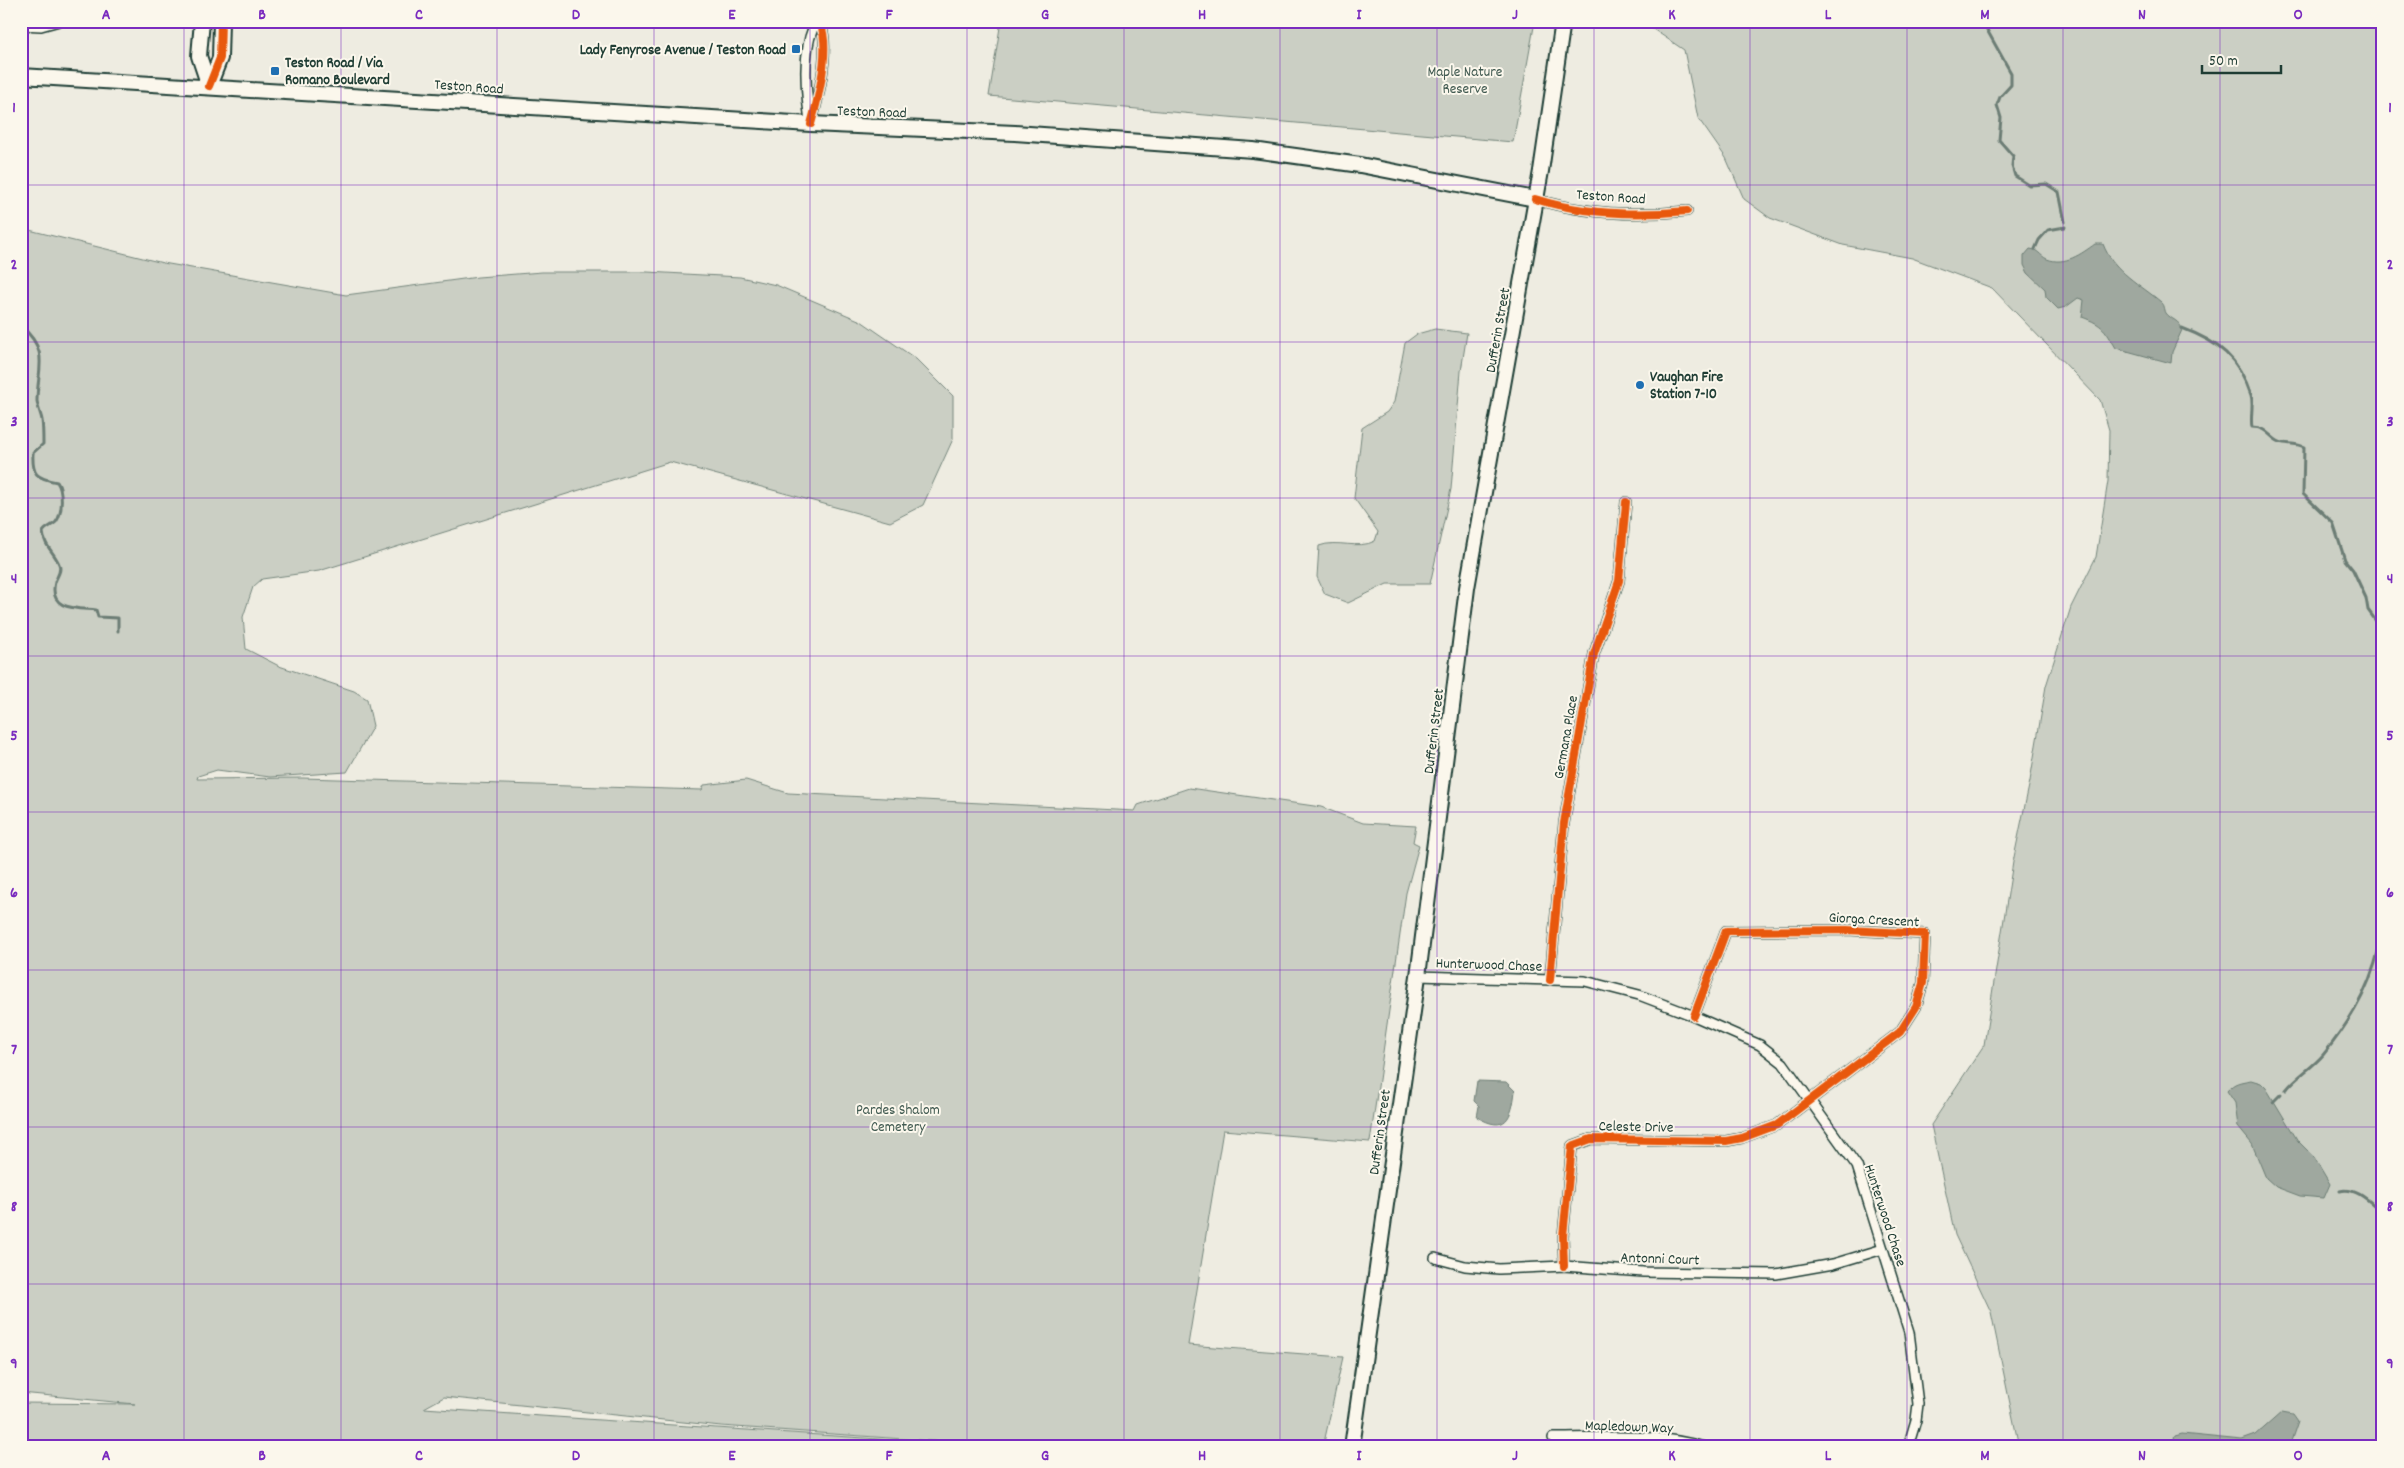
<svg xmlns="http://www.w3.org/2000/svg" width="2404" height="1468" font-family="Dekko,sans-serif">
	<rect width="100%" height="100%" fill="#eeece1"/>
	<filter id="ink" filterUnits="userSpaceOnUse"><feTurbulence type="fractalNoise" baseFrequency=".02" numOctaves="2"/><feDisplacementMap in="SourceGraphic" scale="10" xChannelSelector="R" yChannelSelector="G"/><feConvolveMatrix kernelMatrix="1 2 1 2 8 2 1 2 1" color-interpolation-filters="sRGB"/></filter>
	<g filter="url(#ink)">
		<g fill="#cbcfc4" stroke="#75867c">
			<path d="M1001 21H1535L1513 142 989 96Z"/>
			<path d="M1641 21H2383V808L2378 817 2379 829 2383 830V1447H2019L1991 1312 1955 1235 1931 1125 1984 1045 2013 862 2030 781 2046 686 2071 607 2096 557 2108 481 2109 430 2100 400 1992 288 1912 258 1843 245 1770 218 1744 199 1726 158 1698 118 1684 50Z"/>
			<path d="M21 228 163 263 346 295 478 277 542 272H647L740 277 776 285 861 321 916 359 953 396V439L923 505 890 522 670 462 319 571 262 579 253 587 243 617 246 649 279 666 354 691 367 699 373 726 347 772 270 777 217 770 198 776 197 779 303 778 702 790 704 785 746 780 788 793 1135 811 1138 805 1189 788 1321 807 1363 823 1416 826 1413 842 1419 845 1406 893 1370 1142 1223 1130 1188 1345 1343 1357 1323 1447H1016L721 1426 444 1397 424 1408 995 1447H21V1403L135 1404 21 1393Z"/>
			<path d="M1435 329 1467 333 1461 371 1451 489 1430 584H1387L1348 603 1325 594 1317 577 1319 546C1337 539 1358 550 1375 541L1378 532 1354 498 1362 428 1387 412 1394 402 1405 343 1417 334Z"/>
		</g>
		<g fill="#9fa89f" stroke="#6c7d74">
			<path d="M2095 244H2103C2113 271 2141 285 2161 302 2165 305 2164 309 2166 313 2171 320 2180 320 2182 330L2172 352 2171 363 2116 348C2105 330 2104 325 2082 317L2084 300 2078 298 2066 307 2058 309 2046 297 2045 289 2028 273 2024 265V256L2030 249C2039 250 2039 255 2047 259 2065 266 2081 254 2095 244Z"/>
			<path d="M2251 1080 2261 1083 2266 1088 2298 1141 2314 1157 2330 1184 2324 1198 2300 1196 2276 1187 2266 1178 2252 1144 2238 1127 2235 1103 2227 1091C2234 1082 2241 1082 2251 1080Z"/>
			<path d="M1477 1081 1506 1082 1515 1091C1512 1118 1506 1134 1477 1117L1479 1106 1474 1101Z"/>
			<path d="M2282 1412 2293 1414 2298 1421 2289 1447H2170L2175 1436 2182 1434 2242 1440 2256 1435Z"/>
		</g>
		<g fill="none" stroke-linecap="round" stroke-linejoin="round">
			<g stroke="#6c7d74" stroke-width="3">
				<path d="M1982 21 2011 73V85L2000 97 1997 105 2001 118 1999 140 2013 156 2012 166 2015 176 2029 185 2046 184 2059 192 2065 222"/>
				<path d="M2035 249 2039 240 2048 230 2065 227"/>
				<path d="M21 326C51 352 37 369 37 401 38 409 41 414 42 420 43 428 43 436 43 444L33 453C32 475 36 478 57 482 63 490 63 513 56 522 52 526 46 527 43 532 44 546 54 552 59 564 62 571 57 576 55 582 48 611 78 608 96 610L98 617 118 618V631"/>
				<path d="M2182 328C2219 342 2239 358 2251 395 2254 404 2250 417 2252 427 2267 427 2269 437 2280 442 2287 445 2295 442 2304 447L2303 494 2333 523 2345 560 2353 570 2366 598 2368 610 2376 621 2383 623"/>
				<path d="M2286 1090C2297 1076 2312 1068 2323 1055 2355 1016 2375 979 2383 928"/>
				<path d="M2273 1102 2281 1094"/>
				<path d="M2340 1191C2356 1186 2372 1204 2383 1213"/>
			</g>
			<defs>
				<g id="street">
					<path d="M21 25 41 26 59 21"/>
					<path d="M810 121C806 94 801 45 817 21"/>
					<path d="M811 124C818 100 832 44 819 21"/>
					<path d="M1535 199C1583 214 1638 216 1687 211"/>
					<path d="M1418 976 1585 981 1639 995 1694 1016 1760 1045 1783 1063 1857 1166 1909 1332 1918 1404 1916 1420 1908 1447"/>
					<path d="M1550 980 1564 823 1594 654 1619 581 1626 502"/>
					<path d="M1435 1258 1465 1266 1499 1269 1564 1266 1643 1272 1776 1274 1833 1264 1883 1249"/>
					<path d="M1564 1266 1563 1236 1572 1146 1591 1139 1726 1141 1742 1138 1777 1125 1900 1032 1916 1007 1923 983 1925 934 1847 930 1726 931 1694 1016"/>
					<path d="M1553 1438C1603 1438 1655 1432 1704 1447"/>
				</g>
				<g id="secondary">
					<path d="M202 21 199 56 209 86"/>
					<path d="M21 76 811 124 1015 133 1253 150 1360 165 1535 199"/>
					<path d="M209 86 220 58 221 21"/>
					<path d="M1352 1447 1418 976 1467 588 1541 171 1563 21"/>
				</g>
			</defs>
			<use href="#street" stroke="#1f3d34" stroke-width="12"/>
			<use href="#secondary" stroke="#1f3d34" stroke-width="18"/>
			<use href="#street" stroke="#fbf7ec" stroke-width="9"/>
			<use href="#secondary" stroke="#fbf7ec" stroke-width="14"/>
			<defs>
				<g id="cycleway">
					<path d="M209 86 220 58 221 21"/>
					<path d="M811 124C818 100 832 44 819 21"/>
					<path d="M1535 199C1583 214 1638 216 1687 211"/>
					<path d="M1550 980 1564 823 1594 654 1619 581 1626 502"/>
					<path d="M1564 1266 1563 1236 1572 1146 1591 1139 1726 1141 1742 1138 1777 1125 1900 1032 1916 1007 1923 983 1925 934 1847 930 1726 931 1694 1016"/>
				</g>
			</defs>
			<use href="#cycleway" stroke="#fbf7ec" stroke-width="11"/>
			<use href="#cycleway" stroke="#e8590c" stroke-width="8"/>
		</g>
	</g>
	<path fill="none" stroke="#7b2cbf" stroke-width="1" stroke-opacity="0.55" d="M184 21V1447M341 21V1447M497 21V1447M654 21V1447M810 21V1447M967 21V1447M1124 21V1447M1280 21V1447M1437 21V1447M1594 21V1447M1750 21V1447M1907 21V1447M2063 21V1447M2220 21V1447M21 185H2383M21 342H2383M21 498H2383M21 656H2383M21 812H2383M21 970H2383M21 1127H2383M21 1284H2383"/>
	<g fill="#1f6fb2" stroke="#fbf7ec" stroke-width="2">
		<rect x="791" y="44" width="10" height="10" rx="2.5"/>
		<rect x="270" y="66" width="10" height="10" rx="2.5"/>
		<circle cx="1640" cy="385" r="5"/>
	</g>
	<g text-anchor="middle" stroke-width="4" stroke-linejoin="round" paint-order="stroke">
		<g font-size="15" font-weight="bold" fill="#1f3d34" stroke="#fbf7ec" text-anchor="start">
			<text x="786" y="54" text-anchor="end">Lady Fenyrose Avenue / Teston Road</text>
			<text x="285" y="67">Teston Road / Via<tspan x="285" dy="17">Romano Boulevard</tspan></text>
			<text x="1650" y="381">Vaughan Fire<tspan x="1650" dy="17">Station 7-10</tspan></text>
		</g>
		<g font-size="15" fill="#415a51" stroke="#fbf7ec">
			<text x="1465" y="76">Maple Nature<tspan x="1465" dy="17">Reserve</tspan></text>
			<text x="898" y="1114">Pardes Shalom<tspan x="898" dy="17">Cemetery</tspan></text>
		</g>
		<g font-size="15" fill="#1f3d34" stroke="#fbf7ec">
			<text transform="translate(469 86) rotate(4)" y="5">Teston Road</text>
			<text transform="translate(872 111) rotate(2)" y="5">Teston Road</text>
			<text transform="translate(1611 196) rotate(4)" y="5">Teston Road</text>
			<text transform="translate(1497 330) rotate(-80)" y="5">Dufferin Street</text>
			<text transform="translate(1433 731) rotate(-83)" y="5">Dufferin Street</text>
			<text transform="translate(1565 737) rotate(-80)" y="5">Germana Place</text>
			<text transform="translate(1874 919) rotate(3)" y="5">Giorga Crescent</text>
			<text transform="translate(1489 964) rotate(2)" y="5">Hunterwood Chase</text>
			<text transform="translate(1636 1126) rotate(1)" y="5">Celeste Drive</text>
			<text transform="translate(1379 1132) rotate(-82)" y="5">Dufferin Street</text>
			<text transform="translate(1886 1215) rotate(72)" y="5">Hunterwood Chase</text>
			<text transform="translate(1660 1258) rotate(2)" y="5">Antonni Court</text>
			<text transform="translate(1629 1426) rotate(2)" y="5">Mapledown Way</text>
		</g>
	</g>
	<rect width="2404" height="1468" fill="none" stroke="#fbf7ec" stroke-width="55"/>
	<path d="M2202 65v8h79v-8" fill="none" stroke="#1f3d34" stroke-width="2.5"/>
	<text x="2209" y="65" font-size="15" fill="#1f3d34" stroke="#fbf7ec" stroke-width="4" paint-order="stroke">50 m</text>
	<rect x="28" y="28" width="2348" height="1412" fill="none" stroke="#7b2cbf" stroke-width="2"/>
	<g font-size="16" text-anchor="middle" font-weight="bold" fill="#7b2cbf">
		<text x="106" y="19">A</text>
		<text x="262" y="19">B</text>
		<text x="419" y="19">C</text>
		<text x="576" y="19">D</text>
		<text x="732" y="19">E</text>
		<text x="889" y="19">F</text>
		<text x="1045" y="19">G</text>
		<text x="1202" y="19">H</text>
		<text x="1359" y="19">I</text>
		<text x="1515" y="19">J</text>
		<text x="1672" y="19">K</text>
		<text x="1828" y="19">L</text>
		<text x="1985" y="19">M</text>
		<text x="2142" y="19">N</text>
		<text x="2298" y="19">O</text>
		<text x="14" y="112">1</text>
		<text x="2390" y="112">1</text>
		<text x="14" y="269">2</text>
		<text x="2390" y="269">2</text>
		<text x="14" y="426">3</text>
		<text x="2390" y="426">3</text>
		<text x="14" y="583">4</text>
		<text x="2390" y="583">4</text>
		<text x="14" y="740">5</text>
		<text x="2390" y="740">5</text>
		<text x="14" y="897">6</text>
		<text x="2390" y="897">6</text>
		<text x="14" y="1054">7</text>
		<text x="2390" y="1054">7</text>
		<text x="14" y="1211">8</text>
		<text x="2390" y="1211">8</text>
		<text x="14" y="1368">9</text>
		<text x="2390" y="1368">9</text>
		<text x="106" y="1460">A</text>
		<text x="262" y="1460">B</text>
		<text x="419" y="1460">C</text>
		<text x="576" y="1460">D</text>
		<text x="732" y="1460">E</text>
		<text x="889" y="1460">F</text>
		<text x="1045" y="1460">G</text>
		<text x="1202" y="1460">H</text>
		<text x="1359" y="1460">I</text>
		<text x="1515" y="1460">J</text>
		<text x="1672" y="1460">K</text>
		<text x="1828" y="1460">L</text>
		<text x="1985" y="1460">M</text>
		<text x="2142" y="1460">N</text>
		<text x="2298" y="1460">O</text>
	</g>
</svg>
